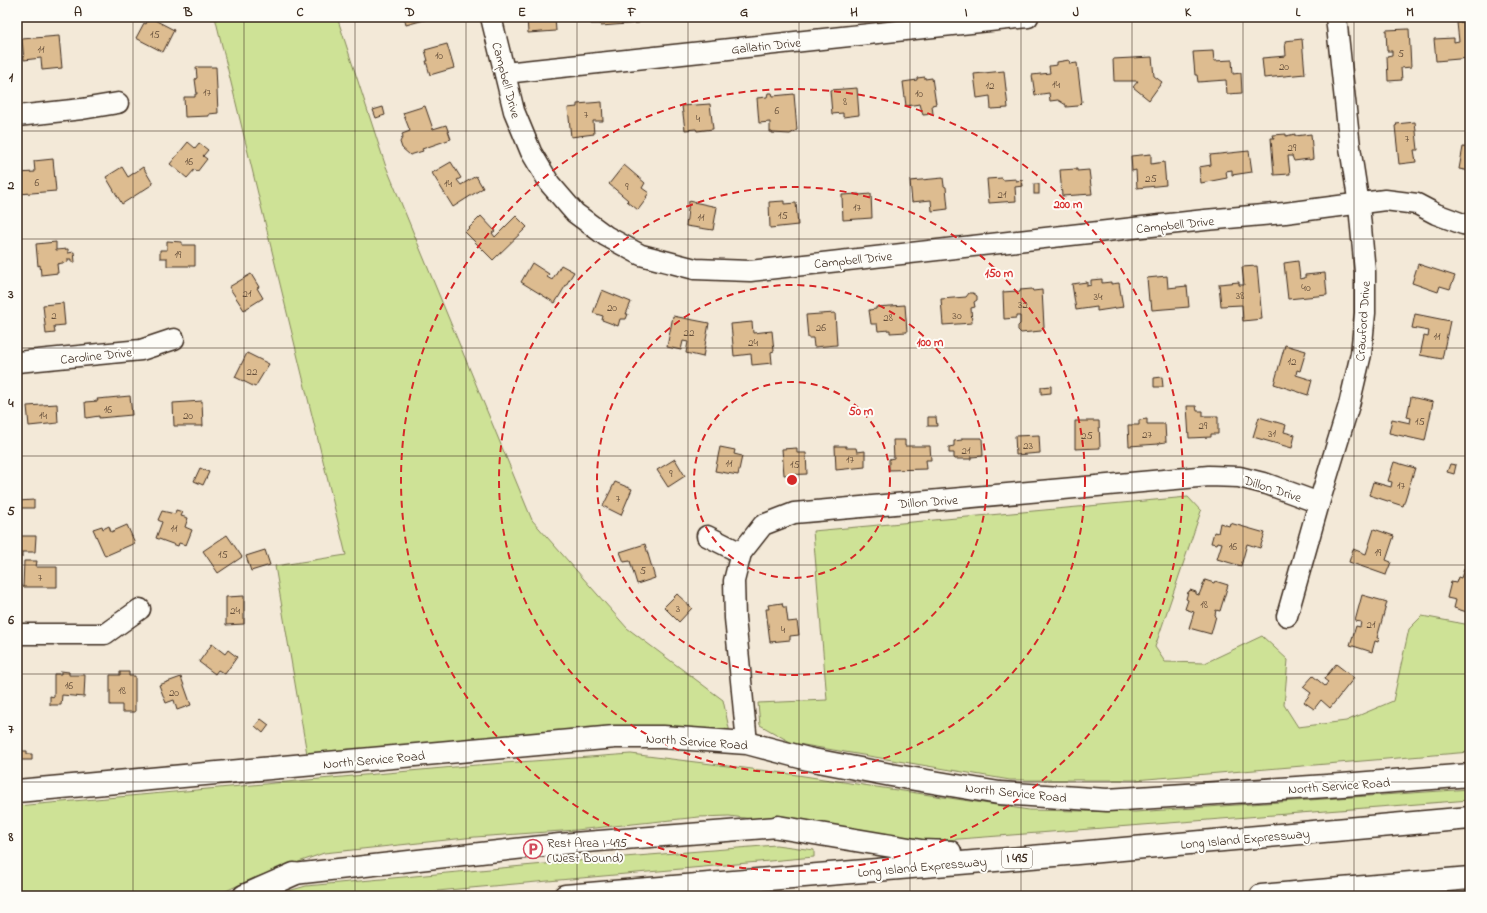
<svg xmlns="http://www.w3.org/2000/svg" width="1487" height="913" font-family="'Indie Flower',sans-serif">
	<rect width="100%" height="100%" fill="#f3e9d8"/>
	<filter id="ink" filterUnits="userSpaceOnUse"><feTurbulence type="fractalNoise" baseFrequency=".025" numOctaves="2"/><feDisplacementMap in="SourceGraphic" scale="8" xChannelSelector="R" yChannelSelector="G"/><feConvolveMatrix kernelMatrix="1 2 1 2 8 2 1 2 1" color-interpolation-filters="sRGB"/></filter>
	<g filter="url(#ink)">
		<g fill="#cee296" stroke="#84865a">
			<path d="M215 17H337L385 164 532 520 627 628 723 700 730 733 307 754 275 566 346 555Z"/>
			<path d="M1188 497 1201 511 1155 647 1165 662 1205 663 1262 636 1288 660 1284 705 1298 727 1346 721 1393 701 1409 629 1422 616 1470 625V752L1135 780H1010L792 743 760 725 758 703 827 700 813 531Z"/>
			<path d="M631 754 784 773 1029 810 1135 812 1470 789V800L946 840H887L760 820 729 816 699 817 576 830 475 837 324 853 254 878 215 896H17V806L477 765Z"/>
			<path d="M776 845 814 850V857L382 896H315L314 893 291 896H271L306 886 599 859Z"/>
		</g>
		<g fill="#ddbc90" stroke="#3b2a1e">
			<path d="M149 17 174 30 163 52 136 38 144 23 146 24Z"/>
			<path d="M404 17H435L406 25Z"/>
			<path d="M527 17H555L556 31 528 33Z"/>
			<path d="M591 17H638L639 23 601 26 600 24H591Z"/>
			<path d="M1470 21V58L1436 61 1434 39 1454 38V42L1459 41 1457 23Z"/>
			<path d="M1409 29 1411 67 1401 68 1402 80 1388 81 1387 56 1392 55V51H1387L1386 30Z"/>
			<path d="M59 36 62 68 42 70 41 58 24 60 22 39Z"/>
			<path d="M1302 39 1305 74 1264 78 1262 58 1286 56 1285 41Z"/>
			<path d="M447 44 454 68 430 75 426 61H428L425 50Z"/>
			<path d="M1213 51 1214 61 1232 60 1233 74 1241 73 1242 93 1227 94 1226 80 1198 82 1197 75H1195L1193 52Z"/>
			<path d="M1152 57 1154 76 1162 82 1149 100 1133 87 1138 81H1114L1113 59Z"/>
			<path d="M1069 60 1070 64 1077 63 1082 102 1078 106 1066 107V105L1058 100 1050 101 1049 93 1035 95 1032 75 1050 73 1049 66 1057 65V62Z"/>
			<path d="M196 67H216L218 113 209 114V116L185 117 184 97H195V94H197L195 79 197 78Z"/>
			<path d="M1004 71 1008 108 991 109 990 96 977 98 974 74Z"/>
			<path d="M925 77V79L932 78 936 104 932 105 933 114 923 115 920 104 906 106 903 82 917 80V78Z"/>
			<path d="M857 88 859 115 843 117V113L832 114 830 90Z"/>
			<path d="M768 93H772L773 96 794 94 797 130 790 134 772 133V132H770V122L759 123 757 98 767 97Z"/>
			<path d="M602 102 603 121H593L594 134 571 137 568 108 577 107V104Z"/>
			<path d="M710 104 713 129 697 131 696 129 685 130 682 106Z"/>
			<path d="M425 106 433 129 446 125 451 139 422 149 423 151 410 155 402 148 400 142 403 136 402 134 410 131 403 113Z"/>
			<path d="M383 107 385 115 376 118 373 110Z"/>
			<path d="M1415 122 1418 150H1414L1416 162 1399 164 1395 126 1397 125 1396 124Z"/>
			<path d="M1286 134V136L1295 134V136L1311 134 1313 159 1309 160V159L1294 161 1292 156H1288L1290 174 1274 175 1271 138H1274L1273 135Z"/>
			<path d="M188 142 195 148 199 143 208 150 203 156 207 159 197 172 195 169 187 178 170 164Z"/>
			<path d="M1463 147 1470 148V171L1459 169Z"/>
			<path d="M1249 151 1252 172 1232 175V170L1226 171 1227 178 1201 183 1199 167 1211 165 1210 155Z"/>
			<path d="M1151 154V164L1164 162 1166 185 1137 188 1136 170 1132 171 1131 156Z"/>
			<path d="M53 159 56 191 19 194 17 173 35 172 34 161Z"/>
			<path d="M451 162 461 178 457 180 461 185 476 176 483 188 453 207 432 173Z"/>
			<path d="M624 165 645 183 642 188 649 193 646 197 647 198 638 210 627 201 628 200 609 184Z"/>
			<path d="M122 167 128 177 143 167 153 184 122 204 106 177Z"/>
			<path d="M1077 169V171L1089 170 1092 194 1062 196 1060 170Z"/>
			<path d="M943 178 944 186 946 187 948 209 932 211 931 200 912 202 910 181Z"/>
			<path d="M1002 178 1003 180 1016 179V181L1022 180 1023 186 1015 187 1016 201 989 203 987 179Z"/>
			<rect x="1034" y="184" width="5" height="10"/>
			<path d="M859 194V195L871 194 872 218 843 220 842 195Z"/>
			<path d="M689 201 717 207 713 230 686 226Z"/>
			<path d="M784 201V204L796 203 798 225 770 228 769 202Z"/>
			<path d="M481 216 495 231 492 233 495 237 516 216 527 227 493 260 465 232Z"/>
			<path d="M167 241 182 242V245H195V266H167V258H160V250H167Z"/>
			<path d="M56 242V250L68 249V253L74 252 75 262H71V259H68V262L57 264 58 273 41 275 40 265 38 266 36 244Z"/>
			<path d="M1298 261 1300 279 1305 278V275L1325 273 1327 295 1288 299 1284 263Z"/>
			<path d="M532 263 549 274 547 277 552 280 561 265 574 272 555 303 521 282Z"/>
			<path d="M1418 264 1455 276 1450 289 1440 286 1438 292 1412 283Z"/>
			<path d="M1257 266 1262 319 1243 321 1242 305 1221 306 1219 284 1239 282V285H1244L1242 267Z"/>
			<path d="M251 274 259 287 257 288 263 298 244 310 229 287Z"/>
			<path d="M1167 276 1168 288 1187 286 1189 307 1152 310 1151 301H1149L1147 278Z"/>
			<path d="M1102 279V283L1111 282V284L1119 283 1123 307 1097 311V307L1076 310 1072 284 1087 282V286L1091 285V280Z"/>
			<path d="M1032 289 1033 291 1042 290 1044 327 1041 331 1021 333 1018 330V326L1020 324V316H1016V318L1004 319 1003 292 1017 291V292H1020V290Z"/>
			<path d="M602 290 631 302 626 314H628L626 319H620L618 326 602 320 603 316 593 313Z"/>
			<path d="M969 293H973L977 296V300L974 302 975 307 971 308 972 323 943 325 941 299 966 297Z"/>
			<path d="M63 303 65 325 54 326 55 333 46 334 43 305Z"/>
			<path d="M905 305 907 332 890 333V330L878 331 877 324H871L869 310 876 309V307Z"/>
			<path d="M835 313 837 345 814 347 813 338H808L806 315Z"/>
			<path d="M1415 314 1450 321 1442 359 1420 355 1424 336 1428 337 1429 331 1412 328Z"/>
			<path d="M673 316 709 323 703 357 686 353 688 342 683 341 681 350 667 347Z"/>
			<path d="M752 322 753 333 772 331 774 351 771 352 772 363 752 365 751 354 734 356 731 324Z"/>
			<path d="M1285 345 1306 351 1300 371 1297 370 1296 375 1312 380 1308 395 1274 384Z"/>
			<path d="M247 353 269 364 255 387 235 377Z"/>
			<path d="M1162 377 1163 387H1154V378Z"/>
			<path d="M1051 386V393L1041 394V387Z"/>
			<path d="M130 396 132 415 99 418V416L86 418 85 402 98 401 97 399Z"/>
			<path d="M1411 397 1433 402 1425 441 1389 433 1392 419 1410 423 1411 418 1407 417Z"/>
			<path d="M202 401 203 426H174L173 403Z"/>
			<path d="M57 404 58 423 29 426 27 406Z"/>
			<path d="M1187 406H1196L1197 411H1203V416H1218V434H1211V437L1189 438Z"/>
			<path d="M928 417H936L937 426H928Z"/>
			<path d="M1259 417 1286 425 1284 432 1295 435 1292 448 1253 437Z"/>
			<path d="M1147 419V424H1165L1166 442 1159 443V444L1129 446 1128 425H1139V420Z"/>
			<path d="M1075 421H1099L1100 448 1075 449Z"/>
			<path d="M1039 435 1040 453 1016 455 1015 436Z"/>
			<path d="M962 438H982L983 456 971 457V459H954V453H949V447L954 446V441L962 440Z"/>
			<path d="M893 440H905V446H930L931 460H926L927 469 889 470V459L894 458Z"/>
			<path d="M835 446H846V448H856L857 452 865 451V467L836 470Z"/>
			<path d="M720 447 735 450 734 454 742 456 738 475 715 471Z"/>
			<path d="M797 448V453H806L807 474 784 475 782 449Z"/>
			<path d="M675 459 685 476 668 487 657 470Z"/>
			<path d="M1394 462 1415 468 1403 506 1369 495 1373 482 1391 487 1392 482 1388 481Z"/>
			<path d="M1450 464 1456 465 1454 474 1447 472Z"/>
			<path d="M200 468 209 472 203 485 194 481Z"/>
			<path d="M615 482 632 489 621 515 603 506Z"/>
			<path d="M34 500V508H17V501Z"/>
			<path d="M176 510 183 512 181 516 188 518 185 527 192 530 186 545 179 543 178 546 156 538 162 522 158 520 162 511 175 514Z"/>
			<path d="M1220 523 1229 526 1230 523 1265 533 1260 548 1247 544 1241 566 1217 559 1222 543 1218 542 1217 544 1211 543 1214 532 1218 533Z"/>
			<path d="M127 525 135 543 105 556 93 529 102 526 103 529 109 526 111 532Z"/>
			<path d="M1374 529 1394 536 1386 560 1391 562 1386 575 1349 562 1353 549 1366 554Z"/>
			<path d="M227 535 242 557 218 573 203 551Z"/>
			<path d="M17 536H36L35 552H22V557H17Z"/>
			<path d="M645 544 655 578 637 584 630 561 624 562 620 552Z"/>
			<path d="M265 550 270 565 251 571 246 556Z"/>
			<path d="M24 561H37L36 567H57V587H23Z"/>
			<path d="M1464 569 1470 570V613L1454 608 1456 600 1447 598 1451 582 1456 583 1458 577 1461 578Z"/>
			<path d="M1205 580 1214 583 1215 581 1228 585 1220 611 1216 610 1215 615 1216 616 1211 634 1189 628 1194 612 1185 609 1188 600 1186 599 1188 592H1189L1190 590 1196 592V594L1199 595Z"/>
			<path d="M677 594 692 608 679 622 664 607Z"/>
			<path d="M1362 595 1387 602 1377 638H1379L1378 642 1375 641 1372 652 1350 645 1356 626 1360 627 1361 622 1355 621Z"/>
			<path d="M244 596V624L226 625V597Z"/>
			<path d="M782 603 783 607H786L788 622 797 621 799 635 790 636V640L770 642 766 609H769L768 605Z"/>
			<path d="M212 644 225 654 228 650 237 657 225 674 218 670 215 674 199 662Z"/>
			<path d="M1336 664 1354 678 1330 708 1321 700 1314 709 1304 702 1311 693 1303 687 1313 676 1325 686 1328 682 1324 679Z"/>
			<path d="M61 671 69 672V675H85L84 697 62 695 61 705H50V696L54 697V674H61Z"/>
			<path d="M120 672H129V676H135V712H122V705H110V675H120Z"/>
			<path d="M17 675H20L19 693H17Z"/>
			<path d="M181 677 191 705 177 710 174 700 166 703 159 685Z"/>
			<path d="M261 719 269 725 263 733 255 726Z"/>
			<path d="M21 751H27V754H32V760H20Z"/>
		</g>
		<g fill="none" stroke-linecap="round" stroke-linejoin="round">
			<defs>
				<g id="minor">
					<path d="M491 17 514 111 531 152 550 184 575 213 606 236 641 255 695 269 750 271 1205 220 1285 213 1385 200 1417 204 1436 214 1463 224 1470 225"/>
					<path d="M505 73 1028 17"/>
					<path d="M17 116 82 109 118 103"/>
					<path d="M17 362 141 350 174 339"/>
					<path d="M707 536 741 553"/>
					<path d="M1287 616 1319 503 1349 405 1361 354 1365 313V272L1359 205 1350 147 1336 17"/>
					<path d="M17 634H105L140 609"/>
					<path d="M747 743 735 618 734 581 741 553 763 525 794 513 1209 476 1239 477 1267 484 1319 503"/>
					<path d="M294 874 560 844 778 827"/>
				</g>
				<path id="major" d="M17 791 615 737H663L747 743 808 759 891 775 999 793 1107 800 1342 785 1470 775"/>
				<g id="highway">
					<path d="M778 827 921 851 950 852"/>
					<path d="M244 896 294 874"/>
					<path d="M565 896 1055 855 1470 818"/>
					<path d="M1261 896 1470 878"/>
				</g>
			</defs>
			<use href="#minor" stroke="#3b2a1e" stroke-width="23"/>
			<use href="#major" stroke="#3b2a1e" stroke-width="25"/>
			<use href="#highway" stroke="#3b2a1e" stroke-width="25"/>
			<use href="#minor" stroke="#fdfcf7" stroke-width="20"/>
			<use href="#major" stroke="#fdfcf7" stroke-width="22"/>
			<use href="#highway" stroke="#fdfcf7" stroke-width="22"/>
		</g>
	</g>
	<path fill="none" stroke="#3b2a1e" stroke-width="1" stroke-opacity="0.55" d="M133 17V896M244 17V896M355 17V896M466 17V896M577 17V896M688 17V896M799 17V896M910 17V896M1021 17V896M1132 17V896M1243 17V896M1354 17V896M17 131H1470M17 239H1470M17 348H1470M17 456H1470M17 565H1470M17 674H1470M17 782H1470"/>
	<g fill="none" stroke="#d62828" stroke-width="2" stroke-dasharray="7 5">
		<circle cx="792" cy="480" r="98"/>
		<circle cx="792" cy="480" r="195"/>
		<circle cx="792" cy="480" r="293"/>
		<circle cx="792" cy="480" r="391"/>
	</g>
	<defs>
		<symbol id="parking-ring" viewBox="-11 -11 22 22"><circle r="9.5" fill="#fdfcf7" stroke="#d1495b" stroke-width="1.5"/><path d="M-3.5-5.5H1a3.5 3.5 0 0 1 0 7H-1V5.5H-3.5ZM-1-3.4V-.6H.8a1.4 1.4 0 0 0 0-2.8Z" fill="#d1495b"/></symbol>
	</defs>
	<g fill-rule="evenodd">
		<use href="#parking-ring" x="522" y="838" width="22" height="22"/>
	</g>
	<g text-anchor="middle" stroke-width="4" stroke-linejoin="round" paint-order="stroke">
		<g font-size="11" fill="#644e3a">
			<text x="155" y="38">15</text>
			<text x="41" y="53">11</text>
			<text x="1401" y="57">5</text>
			<text x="439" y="59">10</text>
			<text x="1284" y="70">20</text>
			<text x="1056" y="88">14</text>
			<text x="990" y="89">12</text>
			<text x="207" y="96">17</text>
			<text x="919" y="97">10</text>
			<text x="845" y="105">8</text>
			<text x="777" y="114">6</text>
			<text x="586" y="118">7</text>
			<text x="698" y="122">4</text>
			<text x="1407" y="142">7</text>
			<text x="1292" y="151">29</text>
			<text x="189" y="165">16</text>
			<text x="1151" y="182">25</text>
			<text x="37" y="186">6</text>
			<text x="448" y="187">14</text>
			<text x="627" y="190">9</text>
			<text x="1002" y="198">21</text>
			<text x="857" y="211">17</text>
			<text x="783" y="219">15</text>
			<text x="701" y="221">11</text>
			<text x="178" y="258">19</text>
			<text x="1306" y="291">40</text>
			<text x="247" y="297">21</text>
			<text x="1240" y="299">38</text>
			<text x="1098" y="300">34</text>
			<text x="1023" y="308">32</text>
			<text x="612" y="311">20</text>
			<text x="54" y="319">2</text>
			<text x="957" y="319">30</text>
			<text x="888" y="321">28</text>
			<text x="821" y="331">26</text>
			<text x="689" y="336">22</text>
			<text x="1437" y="340">11</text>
			<text x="753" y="346">24</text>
			<text x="1292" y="365">12</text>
			<text x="252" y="375">22</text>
			<text x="108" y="413">16</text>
			<text x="43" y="419">14</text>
			<text x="188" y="419">20</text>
			<text x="1420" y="425">15</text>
			<text x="1203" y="429">29</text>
			<text x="1272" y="437">31</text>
			<text x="1147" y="438">27</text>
			<text x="1087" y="439">25</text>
			<text x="1028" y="449">23</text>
			<text x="966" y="454">21</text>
			<text x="850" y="463">17</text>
			<text x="729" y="467">11</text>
			<text x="795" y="468">15</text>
			<text x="671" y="477">9</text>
			<text x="1401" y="489">17</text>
			<text x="618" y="502">7</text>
			<text x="174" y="532">11</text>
			<text x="1233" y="550">16</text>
			<text x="1378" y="556">19</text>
			<text x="223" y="558">15</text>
			<text x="643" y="574">5</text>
			<text x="40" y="581">7</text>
			<text x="1204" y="608">18</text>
			<text x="678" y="612">3</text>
			<text x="235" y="614">24</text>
			<text x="1371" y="628">21</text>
			<text x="783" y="633">4</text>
			<text x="69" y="689">16</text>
			<text x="122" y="694">18</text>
			<text x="174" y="696">20</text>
		</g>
		<rect fill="#fdfcf7" stroke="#75695f" stroke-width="1" x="1002" y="848" width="30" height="20" rx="3"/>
		<g font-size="12" font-weight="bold" fill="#3b2a1e">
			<text x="1017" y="862">I 495</text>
		</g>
		<g font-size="13" fill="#3b2a1e" stroke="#fdfcf7">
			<text transform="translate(766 45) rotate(-6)" y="5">Gallatin Drive</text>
			<text transform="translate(507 80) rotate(75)" y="5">Campbell Drive</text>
			<text transform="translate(1175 224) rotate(-6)" y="5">Campbell Drive</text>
			<text transform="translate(853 259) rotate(-6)" y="5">Campbell Drive</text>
			<text transform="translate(1362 321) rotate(-86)" y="5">Crawford Drive</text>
			<text transform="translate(96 355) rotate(-6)" y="5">Caroline Drive</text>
			<text transform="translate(1273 488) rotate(18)" y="5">Dillon Drive</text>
			<text transform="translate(928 501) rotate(-4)" y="5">Dillon Drive</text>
			<text transform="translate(697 741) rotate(4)" y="5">North Service Road</text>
			<text transform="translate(374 759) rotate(-5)" y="5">North Service Road</text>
			<text transform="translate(1339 785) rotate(-4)" y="5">North Service Road</text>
			<text transform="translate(1016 792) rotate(6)" y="5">North Service Road</text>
			<text transform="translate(1245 838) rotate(-5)" y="5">Long Island Expressway</text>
			<text transform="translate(922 866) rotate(-5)" y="5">Long Island Expressway</text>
		</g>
		<g font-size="13" fill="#3b2a1e" stroke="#fdfcf7" text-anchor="start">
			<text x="547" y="847">Rest Area I-495<tspan x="547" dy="15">(West Bound)</tspan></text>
		</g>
	</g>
	<circle cx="792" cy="480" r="6" fill="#d62828" stroke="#fdfcf7" stroke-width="2"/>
	<g font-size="12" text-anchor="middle" font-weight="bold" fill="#d62828" stroke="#fdfcf7" stroke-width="4" stroke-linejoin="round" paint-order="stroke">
		<text x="1068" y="208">200 m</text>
		<text x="999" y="277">150 m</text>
		<text x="930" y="346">100 m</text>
		<text x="861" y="415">50 m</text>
	</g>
	<rect width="1487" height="913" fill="none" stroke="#fdfcf7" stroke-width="44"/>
	<rect x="22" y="22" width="1443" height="869" fill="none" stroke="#3b2a1e" stroke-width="1.5"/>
	<g font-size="13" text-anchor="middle" font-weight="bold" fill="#3b2a1e">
		<text x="78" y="16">A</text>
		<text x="188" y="16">B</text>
		<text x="300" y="16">C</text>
		<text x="410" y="16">D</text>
		<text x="522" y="16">E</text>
		<text x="632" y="16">F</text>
		<text x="744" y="16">G</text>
		<text x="854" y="16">H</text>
		<text x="966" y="16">I</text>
		<text x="1076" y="16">J</text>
		<text x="1188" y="16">K</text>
		<text x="1298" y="16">L</text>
		<text x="1410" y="16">M</text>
		<text x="11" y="81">1</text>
		<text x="11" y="189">2</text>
		<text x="11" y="298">3</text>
		<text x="11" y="407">4</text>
		<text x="11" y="515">5</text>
		<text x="11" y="624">6</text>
		<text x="11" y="733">7</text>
		<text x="11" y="841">8</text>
	</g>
</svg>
